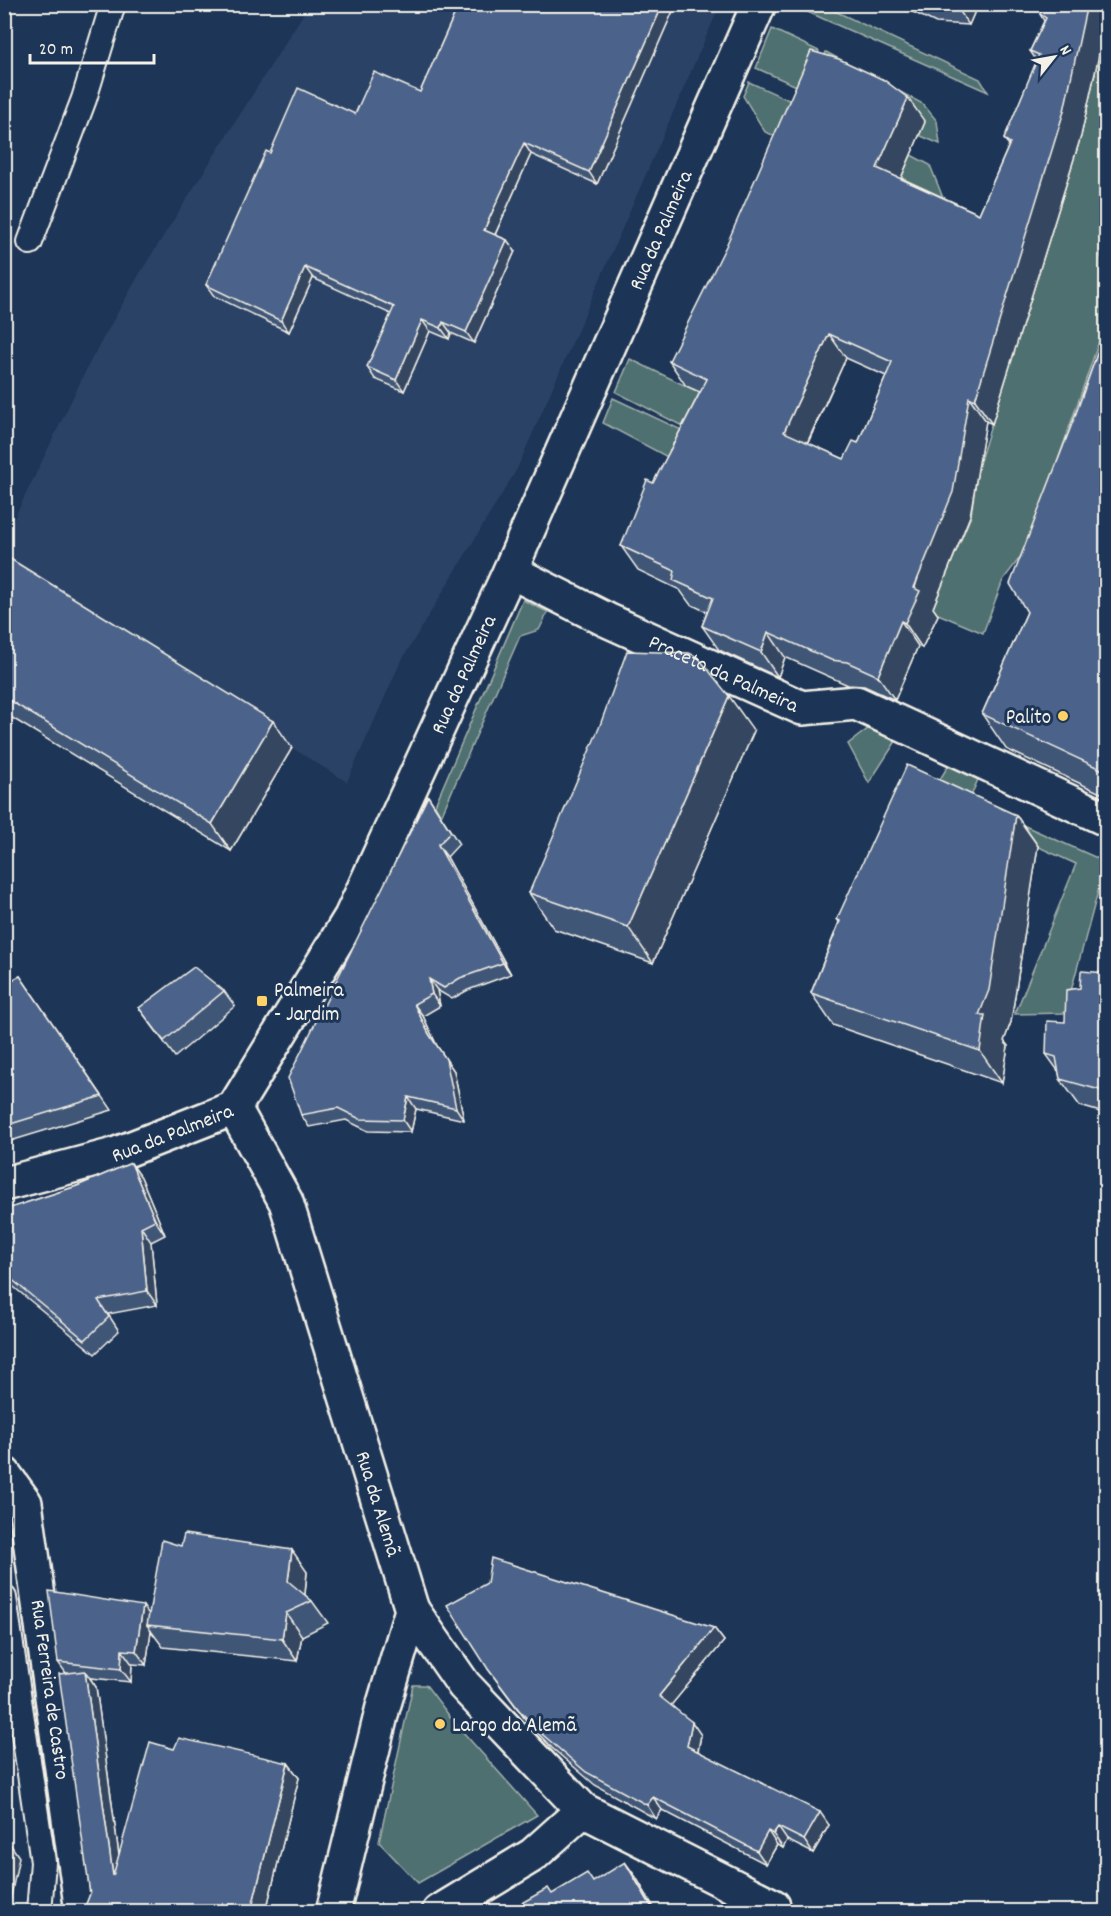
<svg xmlns="http://www.w3.org/2000/svg" width="1111" height="1916" font-family="Dekko,sans-serif">
	<rect width="100%" height="100%" fill="#1d3557"/>
	<filter id="ink" filterUnits="userSpaceOnUse"><feTurbulence type="fractalNoise" baseFrequency=".0167" numOctaves="2"/><feDisplacementMap in="SourceGraphic" scale="12" xChannelSelector="R" yChannelSelector="G"/><feConvolveMatrix kernelMatrix="1 2 1 2 8 2 1 2 1" color-interpolation-filters="sRGB"/></filter>
	<g filter="url(#ink)">
		<path fill="#2b4366" d="M309 5H720L517 469 400 663 347 782 5 570V546L9 529 92 358 140 273Z"/>
		<g fill="#50706f" stroke="#a2b0ac" stroke-width="1.5">
			<path d="M792 5H822L980 79 988 92Z"/>
			<path d="M1106 19V234L1100 254 1106 269V321L1028 547 1003 580 983 633 931 611 971 516 978 467 1081 136Z"/>
			<path d="M772 29 819 51 801 88 756 68Z"/>
			<path d="M826 52 923 104 937 121 940 144 809 89Z"/>
			<path d="M749 82 813 111 798 145 765 132 743 96Z"/>
			<path d="M911 155 930 165 945 203 895 192Z"/>
			<path d="M630 359 707 396 690 430 616 392Z"/>
			<path d="M613 398 688 433 675 461 603 423Z"/>
			<path d="M523 600 548 612 539 630 520 636 441 816 435 805Z"/>
			<path d="M877 722 896 741 869 783 848 744Z"/>
			<path d="M953 758 981 772 969 801 1106 862 1065 1013 1015 1014 1076 864 929 797Z"/>
			<path d="M413 1685H426L454 1722 537 1815 418 1883 379 1842Z"/>
		</g>
		<g fill="none" stroke-linecap="round" stroke-linejoin="round">
			<defs>
				<g id="lane">
					<path d="M30 242 84 99 113 4"/>
					<path d="M4 1598 43 1862 39 1912"/>
				</g>
				<g id="street">
					<path id="s1" d="M510 571 607 620 802 708 856 703 1106 819"/>
					<path id="s2" d="M234 1108 286 1202 412 1610 383 1707 333 1912"/>
					<path id="s3" d="M4 1184 114 1155 234 1108 351 917 510 571 759 4"/>
					<path id="s4" d="M4 1474 25 1503 82 1912"/>
					<path d="M412 1610 464 1685 583 1810 773 1906"/>
					<path d="M439 1912 533 1855 583 1810"/>
				</g>
			</defs>
			<use href="#lane" stroke="#f4f1e8" stroke-width="28"/>
			<use href="#street" stroke="#f4f1e8" stroke-width="38"/>
			<use href="#lane" stroke="#1d3557" stroke-width="24"/>
			<use href="#street" stroke="#1d3557" stroke-width="33"/>
		</g>
		<g fill="#415677" stroke="#f4f1e8" stroke-width="1.5" fill-rule="evenodd">
			<path d="M459 4H676L597 184 531 154 495 235 507 240 515 251 474 343 451 333 449 339 430 331 404 391 375 379 367 367 391 314 313 278 289 332 214 296 206 285 270 153 355 114 420 92Z"/>
			<path d="M896 4H978L969 25 936 23Z"/>
			<path d="M1107 4V19L1081 136 992 424 986 421 970 516 933 608 938 615 922 648 918 646 895 700 864 686 848 685 785 657 778 677 719 650 702 626 707 612 690 604 680 590 638 570 621 546 700 392 686 386 669 361 925 122 901 178 979 214 1009 145 1004 139 1037 61 1030 51 1044 21 1040 14ZM846 358 886 376 858 443 844 459 808 443Z"/>
			<path d="M1107 326V796L1006 749 982 714 1027 612 1075 416Z"/>
			<path d="M4 555 292 748 231 851 4 713Z"/>
			<path d="M754 731 653 963 554 929 529 893Z"/>
			<path d="M428 796 459 844 447 857 511 974 468 990 452 999 437 990 440 1006 423 1016 437 1046 454 1071 464 1120 416 1109 411 1132 368 1131 346 1120 309 1127 301 1115Z"/>
			<path d="M1016 815 1038 846 1011 1022 1004 1041 1008 1046 1002 1083 833 1025 811 993 839 922 837 919Z"/>
			<path d="M1107 973V1114L1080 1106 1060 1079 1059 1072 1046 1054 1065 1022 1080 988Z"/>
			<path d="M20 976 112 1110 4 1143V984Z"/>
			<path d="M224 991 235 1006 175 1057 139 1008Z"/>
			<path d="M131 1163 141 1177 165 1235 151 1242 157 1305 108 1314 119 1331 95 1354 4 1279V1210L77 1186Z"/>
			<path d="M181 1546 307 1572 305 1595 312 1601 328 1623 302 1636 297 1661 163 1647 151 1631 146 1665 132 1664 131 1682 90 1678 96 1687 119 1855 174 1749 288 1763 299 1778 266 1911H84L90 1894 66 1673 58 1662 149 1615Z"/>
			<path d="M714 1628 724 1641 671 1705 701 1735 698 1752 829 1825 813 1853 787 1840 783 1848 777 1845 766 1864 662 1810 656 1819 595 1785 552 1748 528 1723 488 1669Z"/>
		</g>
		<g fill="#354661" stroke="#f4f1e8" stroke-width="1.5">
			<path d="M663 4H676L597 184 589 172Z"/>
			<path d="M955 4H978L969 25Z"/>
			<path d="M1087 4H1107V19L1081 136 992 424 975 400Z"/>
			<path d="M908 98 925 122 895 192 877 168Z"/>
			<path d="M524 143 531 154 492 241 484 230Z"/>
			<path d="M507 240 515 251 474 343 466 332Z"/>
			<path d="M305 267 313 278 289 332 281 321Z"/>
			<path d="M422 320 430 331 404 391 396 380Z"/>
			<path d="M443 322 451 333 449 339 441 328Z"/>
			<path d="M829 334 846 358 801 456 784 432Z"/>
			<path d="M969 397 986 421 970 516 933 608 938 615 922 648 905 623Z"/>
			<path d="M901 621 918 646 895 700 878 676Z"/>
			<path d="M768 632 785 657 778 677 761 652Z"/>
			<path d="M729 696 754 731 653 963 628 927Z"/>
			<path d="M273 721 292 748 231 851 212 824Z"/>
			<path d="M1016 815 1038 846 1011 1022 1004 1041 1008 1046 1002 1083 980 1051 979 1015Z"/>
			<path d="M438 845 447 857 511 974 503 963Z"/>
			<path d="M429 979 437 990 440 1006 432 994Z"/>
			<path d="M414 1004 423 1016 437 1046 454 1071 464 1120 456 1108 429 1034Z"/>
			<path d="M408 1097 416 1109 411 1132 403 1120Z"/>
			<path d="M131 1163 141 1177 165 1235 155 1220Z"/>
			<path d="M141 1227 151 1242 157 1305 147 1291Z"/>
			<path d="M292 1550 307 1572 304 1604 288 1581Z"/>
			<path d="M143 1606 153 1620 147 1625 151 1631 146 1665 136 1651Z"/>
			<path d="M286 1613 302 1636 297 1661 282 1639Z"/>
			<path d="M714 1628 724 1641 668 1709 659 1696Z"/>
			<path d="M122 1650 132 1664 131 1682 121 1669Z"/>
			<path d="M85 1671 96 1687 124 1892 113 1876Z"/>
			<path d="M692 1722 701 1735 696 1760 687 1746Z"/>
			<path d="M288 1763 299 1778 266 1911H251Z"/>
			<path d="M653 1797 662 1810 656 1819 647 1805Z"/>
			<path d="M820 1812 829 1825 813 1853 804 1840Z"/>
			<path d="M778 1827 787 1840 783 1848 773 1834Z"/>
			<path d="M768 1831 777 1845 766 1864 757 1851Z"/>
			<path d="M8 1841 19 1857 8 1911H4V1861Z"/>
			<path d="M625 1862 636 1877 656 1911H654Z"/>
		</g>
		<g fill="#4c648a" stroke="#f4f1e8" stroke-width="1.5" fill-rule="evenodd">
			<path d="M459 4H663L589 172 524 143 484 230 507 240 466 332 443 322 441 328 422 320 396 380 367 367 394 307 305 267 281 321 206 285 266 151 270 153 298 88 355 114 374 72 420 92Z"/>
			<path d="M1044 4H1087L1064 111 975 400 969 397 953 492 914 588 920 591 905 623 901 621 878 676 847 662 831 660 768 632 761 652 702 626 713 598 673 580 675 571 621 546 647 480 653 483 707 379 669 361 726 246 811 51 839 59 884 80 908 98 877 168 979 214 1010 143 1004 139 1039 55 1030 51 1046 18 1040 14ZM829 334 892 362 858 443 853 441 844 459 784 432Z"/>
			<path d="M1107 326V772L982 714 1027 612 1010 584 1075 416Z"/>
			<path d="M4 555 273 721 212 824 4 697Z"/>
			<path d="M627 651 689 653 698 657 729 696 628 927 529 893 599 728Z"/>
			<path d="M907 765 1016 815 989 990 979 1015H985L980 1051 811 993 840 921 837 919Z"/>
			<path d="M428 796 451 832 438 845 503 963 460 978 444 988 429 979 432 994 414 1004 429 1034 446 1059 456 1108 408 1097 403 1120 360 1119 338 1108 301 1115 288 1078Z"/>
			<path d="M194 967 224 991 164 1041 139 1008Z"/>
			<path d="M1081 971 1107 973V1092L1060 1079 1056 1057 1046 1054 1047 1021 1065 1022 1066 990 1080 988Z"/>
			<path d="M20 976 102 1096 4 1126V984Z"/>
			<path d="M131 1163 155 1220 141 1227 147 1291 98 1300 109 1317 85 1340 4 1273V1210L77 1186Z"/>
			<path d="M184 1534 292 1550 288 1581 312 1601 286 1613 282 1639 147 1625 162 1540 181 1546Z"/>
			<path d="M491 1558 714 1628 659 1696 692 1722 687 1746 820 1812 804 1840 778 1827 773 1834 768 1831 757 1851 653 1797 647 1805 586 1772 543 1735 519 1710 488 1669 447 1605 487 1583Z"/>
			<path d="M49 1591 143 1606 136 1651 122 1650 121 1669 58 1662Z"/>
			<path d="M85 1671 113 1876 150 1742 174 1749 179 1738 288 1763 251 1911H84V1909L90 1894 59 1674Z"/>
			<path d="M4 1841H8L4 1861Z"/>
			<path d="M625 1862 654 1911H513L511 1909 548 1888 552 1894 587 1873 593 1882Z"/>
		</g>
	</g>
	<g fill="#ffd166" stroke="#1d3557" stroke-width="2">
		<circle cx="1063" cy="716" r="6"/>
		<rect x="256" y="995" width="12" height="12" rx="3"/>
		<circle cx="440" cy="1724" r="6"/>
	</g>
	<g text-anchor="middle" stroke-width="6" stroke-linejoin="round" paint-order="stroke">
		<g font-size="21" fill="#f4f1e8" stroke="#1d3557">
			<text dy="7" stroke="none"><textPath href="#s3" startOffset="1220">Rua da Palmeira</textPath></text>
			<text dy="7" stroke="none"><textPath href="#s1" startOffset="237">Praceta da Palmeira</textPath></text>
			<text dy="7" stroke="none"><textPath href="#s3" startOffset="734">Rua da Palmeira</textPath></text>
			<text dy="7" stroke="none"><textPath href="#s3" startOffset="176">Rua da Palmeira</textPath></text>
			<text dy="7" stroke="none"><textPath href="#s2" startOffset="423">Rua da Alemã</textPath></text>
			<text dy="7" stroke="none"><textPath href="#s4" startOffset="224">Rua Ferreira de Castro</textPath></text>
		</g>
		<g font-size="21" fill="#f4f1e8" stroke="#1d3557" text-anchor="start">
			<text x="1051" y="723" text-anchor="end">Palito</text>
			<text x="274" y="996">Palmeira<tspan x="274" dy="24">- Jardim</tspan></text>
			<text x="452" y="1731">Largo da Alemã</text>
		</g>
	</g>
	<rect width="1111" height="1916" fill="none" stroke="#1d3557" stroke-width="24"/>
	<rect x="12" y="12" width="1087" height="1892" fill="none" stroke="#f4f1e8" stroke-width="2" filter="url(#ink)"/>
	<g transform="translate(1054 57) rotate(59)" stroke="#1d3557" stroke-width="4.5" paint-order="stroke">
	<path d="M0-4.5L10 22L0 15L-10 22Z" fill="#f4f1e8"/>
	<text y="-9" font-size="16" font-weight="bold" text-anchor="middle" fill="#f4f1e8">N</text>
	</g>
	<path d="M30 54v9h124v-9" fill="none" stroke="#f4f1e8" stroke-width="3"/>
	<text x="39" y="54" font-size="18" fill="#f4f1e8" stroke="#1d3557" stroke-width="4.5" paint-order="stroke">20 m</text>
</svg>
